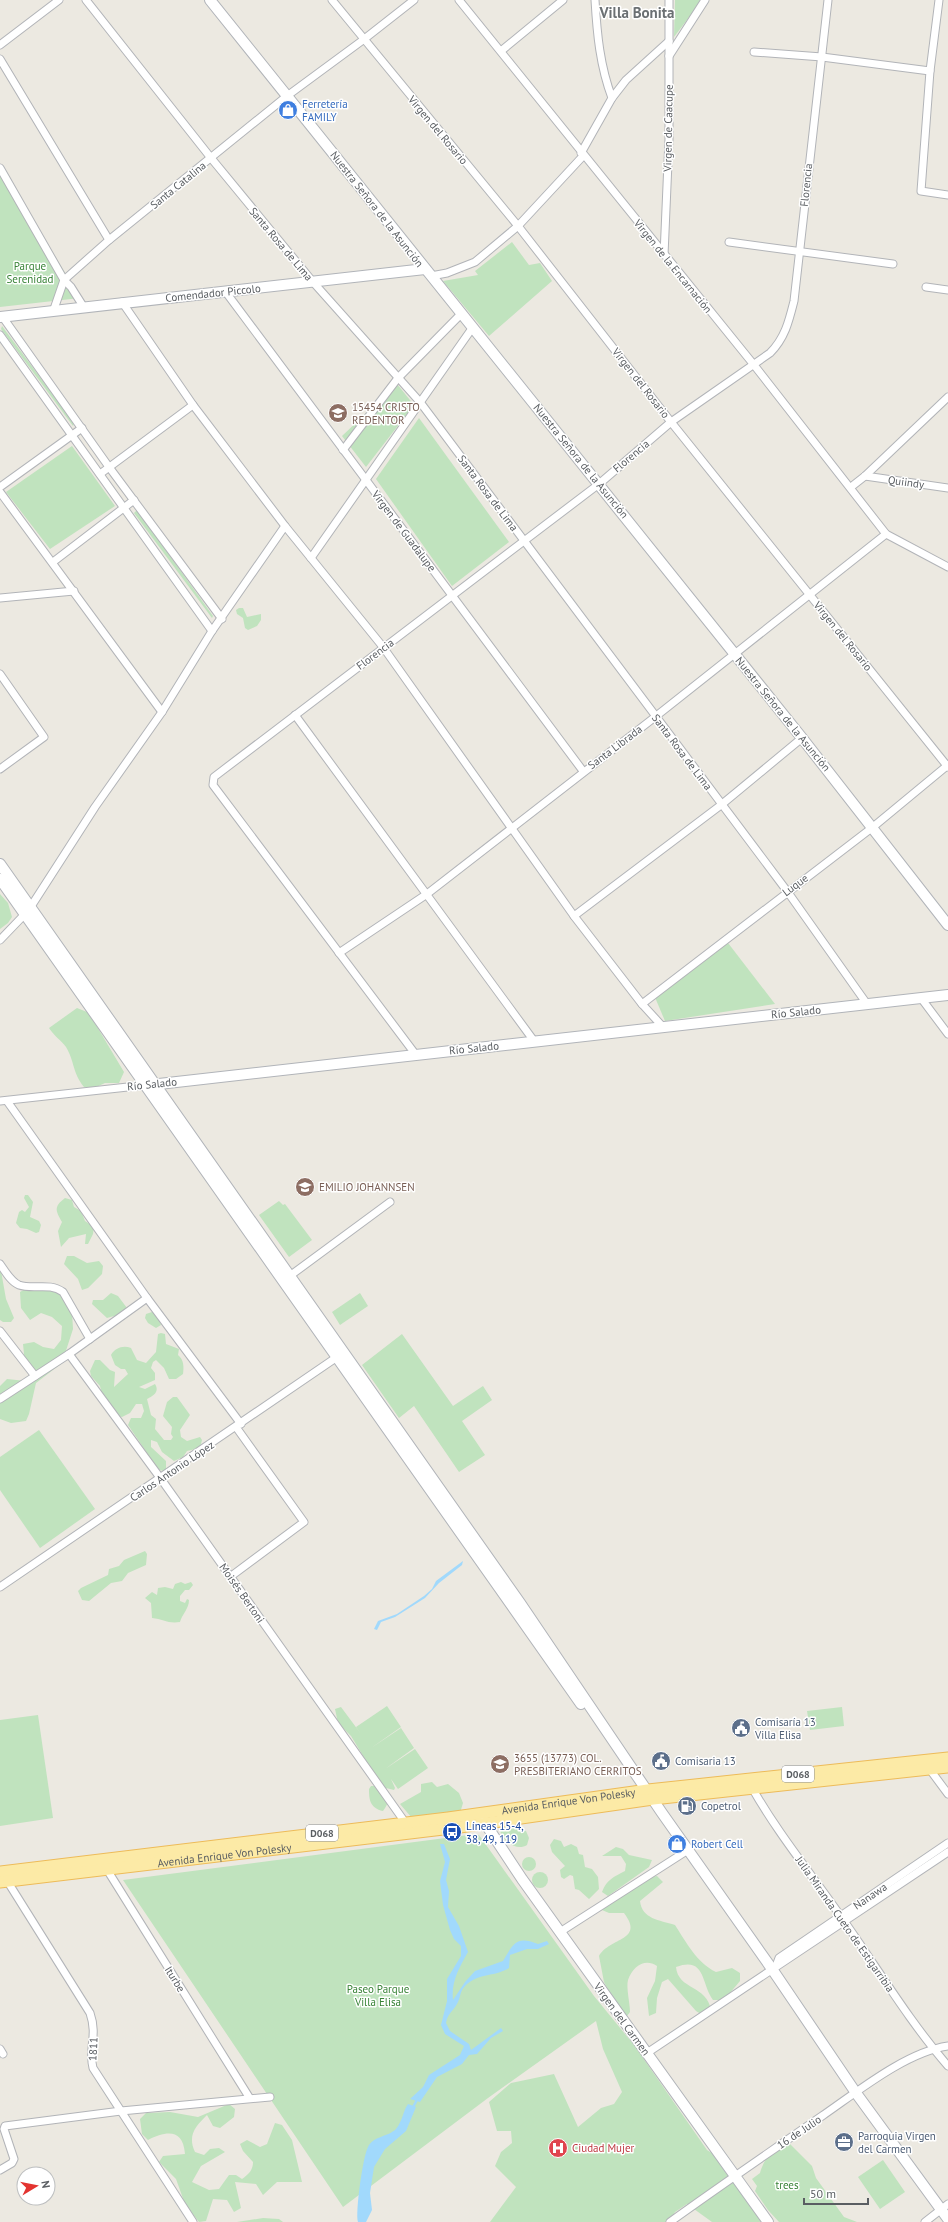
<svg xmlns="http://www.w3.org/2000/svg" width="948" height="2222" font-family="'PT Sans',sans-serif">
	<rect width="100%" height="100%" fill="#ece9e1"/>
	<g fill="#c0e3be">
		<path d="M675 0H702L674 37Z"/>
		<path d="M0 164 80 298 0 307Z"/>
		<path d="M512 242 529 265 540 263 552 281 489 336 443 281 478 275 475 271Z"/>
		<path d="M2 326 74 423 73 426 1 329Z"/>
		<path d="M397 384 414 405 366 467 342 436Z"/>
		<path d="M419 418 509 542 452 586 376 479Z"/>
		<path d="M72 446 115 506 50 549 6 492Z"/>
		<path d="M137 510 213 616 212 618 134 513Z"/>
		<path d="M239 608H243L247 617 261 614V620L257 626 248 630 245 628 243 618 237 614 236 610Z"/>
		<path d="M0 894 8 903 12 917 8 923 0 929Z"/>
		<path d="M725 939 775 1004 665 1021 654 995Z"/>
		<path d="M77 1008 87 1012 96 1025 124 1072 119 1083H105L92 1089 84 1087C72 1072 75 1062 66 1047 61 1040 54 1036 49 1028Z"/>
		<path d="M25 1195H28L33 1202 30 1217 39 1221 41 1225 39 1232 36 1233 27 1229 20 1228 16 1223 19 1212 22 1210 25 1212 29 1207 24 1198Z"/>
		<path d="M65 1198 72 1200 74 1207 81 1211 85 1221 94 1227 93 1234 88 1244H85L86 1234 69 1238 61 1247 58 1231 62 1222C56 1211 53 1207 65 1198Z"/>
		<path d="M279 1201 283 1205 285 1204 312 1240 289 1257 259 1215Z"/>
		<path d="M67 1256H74L87 1263 99 1261 103 1266 102 1274 88 1288 82 1290 78 1279 64 1264Z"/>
		<path d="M0 1265 6 1299 14 1318 11 1322H3L0 1320Z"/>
		<path d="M29 1287 64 1294 72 1312 73 1329 62 1363 36 1383 29 1414 26 1421 11 1423 0 1419V1386L7 1379 26 1381 31 1376 25 1364 23 1344 34 1342 43 1347 54 1349 61 1340 62 1326 52 1317 41 1313 30 1320 21 1308 20 1292Z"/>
		<path d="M111 1293 118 1296 127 1308V1315L125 1319 116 1325 113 1323 114 1316 107 1318 92 1304 93 1300H103Z"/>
		<path d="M360 1293 368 1306 340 1325 332 1312Z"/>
		<path d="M155 1311 161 1325 156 1328 148 1323 145 1318 146 1314Z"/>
		<path d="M161 1333 165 1334 166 1344 179 1349 178 1355C184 1360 184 1367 183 1374L176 1379H169L164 1368 156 1360 153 1362 151 1368 155 1373V1380L139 1387 145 1389 155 1384C160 1392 153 1396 147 1399L151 1415 156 1419 155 1429 164 1440H171L173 1437 171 1434 172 1427 163 1416 167 1402 173 1397H177L190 1415 180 1430 181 1437 187 1441 200 1437 202 1440 200 1448 187 1451 183 1457 174 1461 162 1452 157 1442 151 1440V1447L166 1461V1469L163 1471 158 1469 128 1425 131 1418H141L144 1411 142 1404H136L130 1413 122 1417 118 1416 102 1394 100 1386 91 1376 90 1371 95 1360H100L110 1370 115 1372 114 1387 128 1374 125 1369H121L115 1365 111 1355C115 1348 123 1345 131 1348L137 1360 146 1363 156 1352 158 1334Z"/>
		<path d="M402 1334 453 1406 483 1386 492 1400 462 1421 485 1455 459 1472 414 1406 399 1418 362 1365Z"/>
		<path d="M39 1430 95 1509 40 1548 0 1490V1457Z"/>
		<path d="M145 1551 147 1554 146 1565 128 1573 122 1581 111 1583 89 1601 82 1600 78 1591 81 1588 108 1575 109 1569 119 1566 124 1560Z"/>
		<path d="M181 1582 185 1584 191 1582 193 1585 189 1590H185L180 1596V1601L185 1603 187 1599 189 1600C189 1609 182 1614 180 1622 168 1624 163 1619 152 1618L151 1603 145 1598 152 1592 157 1595 158 1588 165 1587 173 1589 175 1584Z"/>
		<path d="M387 1706 401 1727 371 1748 401 1728 414 1748 385 1769 415 1749 428 1768 398 1789 391 1779 395 1788 394 1790 386 1788C391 1798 388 1804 383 1811 370 1808 369 1800 369 1789L371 1786H384L377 1779 351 1736 338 1723 335 1709 341 1707 361 1734 356 1727Z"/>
		<path d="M842 1707 844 1726 810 1730 807 1711Z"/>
		<path d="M38 1715 53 1818 0 1826V1720Z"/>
		<path d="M432 1782 437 1787 448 1784 459 1793 463 1803 460 1813 450 1818 437 1813 412 1818 400 1804 421 1792V1784Z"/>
		<path d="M502 1825 526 1831 529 1838 527 1845C516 1852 500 1840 500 1828Z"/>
		<path d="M476 1834 479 1835 594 1996 634 2045 707 2150 731 2165 742 2192 761 2222H712L687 2204 675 2212 669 2222H490L516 2187 495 2166 501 2152 512 2143 511 2131H497L489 2102 511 2083 554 2074 578 2127 601 2108 614 2104 622 2092 603 2049 596 2021 488 2098 343 2207 123 1880Z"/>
		<path d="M554 1839 561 1841 564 1847 571 1844 577 1847 579 1854 583 1855 585 1867 592 1869 598 1877 599 1889 589 1899 579 1890 575 1889 573 1876 570 1875 564 1879 561 1877 560 1870 565 1866 552 1852 550 1845Z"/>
		<path d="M616 1847 623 1849 629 1855 652 1860 649 1867 608 1896 602 1892C607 1879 614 1877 625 1871L626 1864 621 1856H602Z"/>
		<circle cx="529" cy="1864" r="7"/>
		<circle cx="540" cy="1880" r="8"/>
		<path d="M657 1876 663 1882 640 1901C642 1919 659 1920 675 1925 686 1942 697 1963 716 1972L732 1968 740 1973V1981L724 2000H713C701 1984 706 1956 676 1967 678 1990 707 1985 711 2010L704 2016 696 2011 668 1979 662 1982 657 1998 656 2013 649 2016 647 1998 655 1981 657 1966C645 1958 633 1966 628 1980 626 1988 630 2003 630 2012L624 2020 604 1982 599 1956C610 1937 645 1941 624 1913H609L602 1910 605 1903 640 1879Z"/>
		<path d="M229 2104 235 2109 234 2117 220 2128 213 2126 207 2115C196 2126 187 2135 195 2152L204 2155 210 2149 219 2148 225 2152 201 2166 192 2182 209 2190 219 2189 229 2175H236L242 2179C249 2174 253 2170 253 2162L243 2151 240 2144 247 2140 260 2147 267 2144 275 2123 282 2125 292 2140 302 2182H277L263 2195 256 2184 235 2182 241 2208 234 2212 227 2200 213 2199 206 2221 199 2222 185 2204 176 2179 159 2162 163 2156 185 2154C183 2128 166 2131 148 2140L142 2134 140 2119 146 2113 170 2112 198 2117Z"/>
		<path d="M787 2141 812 2166 816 2178 844 2217 857 2222H779L768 2210 755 2191 757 2186 752 2179 760 2173C763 2161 774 2144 787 2141Z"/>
		<path d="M883 2160 905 2192 880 2209 858 2177Z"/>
		<path d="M263 2218 279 2219 283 2222H237Z"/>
	</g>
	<g fill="#a1d9fc">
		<path d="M463 1561 462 1565 439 1583 425 1598 395 1617 381 1622 377 1630 374 1629 378 1621 397 1614 424 1596 432 1589 436 1581Z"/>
		<path d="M440 1844H444L450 1859 446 1880 449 1891 448 1907 459 1926 468 1952C459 1968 451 1982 453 2000L465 1982 475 1971 503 1961C514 1942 517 1936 538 1944L547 1941 549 1944 538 1949H527L510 1955 509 1968C493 1978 474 1972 462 1990 460 1994 460 1998 458 2002 454 2011 448 2012 446 2023L450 2031 469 2044 471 2050 501 2028 503 2031 491 2038 477 2054 469 2055 462 2064 437 2077 420 2102 410 2099 423 2087 429 2075 460 2055 464 2046 445 2034 441 2025 447 2001V1979L461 1956V1946L454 1939 450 1930 443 1905 440 1881 445 1862Z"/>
		<path d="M408 2104 416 2107 406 2131 385 2149 374 2167 370 2193 372 2210 366 2222H358C355 2213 363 2156 368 2147 373 2136 388 2137 396 2129 403 2120 403 2111 408 2104Z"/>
	</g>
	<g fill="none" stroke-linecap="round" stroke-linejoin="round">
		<path stroke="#a1d9fc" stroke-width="2.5" d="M412 2109 418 2098"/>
		<defs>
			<g id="street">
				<path d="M86 0 211 158 313 282 420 402 787 891 867 1004"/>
				<path d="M332 0 518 226 671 422 948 767"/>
				<path d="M459 0 754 365 886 534 948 567"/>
				<path d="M595 0C597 34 600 66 612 98"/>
				<path d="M939 0 930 71 921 191 948 195"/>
				<path d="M0 45 59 0"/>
				<path d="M501 51 563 0"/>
				<path d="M754 52 822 57 930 71"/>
				<path d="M669 56 705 0"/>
				<path d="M0 59 109 240"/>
				<path d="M581 153 612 98 626 80 669 41"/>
				<path d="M0 168 64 280 71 287 83 306"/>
				<path d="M729 242 893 264"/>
				<path d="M664 255 669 139V0"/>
				<path d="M431 276 447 273 475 262 518 226 583 156"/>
				<path d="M926 287 948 290"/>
				<path d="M225 291 583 771"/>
				<path d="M122 302 193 405 285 526 383 647 574 916 642 1004 663 1027"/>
				<path d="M54 309 64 280 109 240 287 96 363 40 414 0"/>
				<path d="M2 316 109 467 222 619"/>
				<path d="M0 335 212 631"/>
				<path d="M343 450 398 378 462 313"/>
				<path d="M100 474 193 405"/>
				<path d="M865 476 948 488"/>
				<path d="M0 487 82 428"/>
				<path d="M851 487 865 476 948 397"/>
				<path d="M0 492 162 712"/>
				<path d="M311 558 473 327"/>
				<path d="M53 562 134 500"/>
				<path d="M0 598 74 591"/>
				<path d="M0 674 44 737 0 769"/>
				<path d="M295 715 534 1041"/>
				<path d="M30 908 95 807 162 712 212 631 285 526"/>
				<path d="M574 916 721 805 802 738"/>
				<path d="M0 940 25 914"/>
				<path d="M339 953 427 894 655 717 886 534"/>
				<path d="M921 998 948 1034"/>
				<path d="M642 1004 873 827 948 765"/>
				<path d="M416 1055 213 785 214 777 524 541 599 484 671 422 770 353C785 338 789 321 794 301L828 0"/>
				<path d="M0 1101 146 1085"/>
				<path d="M7 1101 147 1298 241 1424"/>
				<path d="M0 1264C5 1271 11 1282 19 1285 34 1290 49 1282 63 1292L90 1339"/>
				<path d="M287 1278 390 1202"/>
				<path d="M0 1331 35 1376"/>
				<path d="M69 1354 161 1479 407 1825"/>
				<path d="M0 1399 69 1354 147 1298"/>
				<path d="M230 1577 304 1522 236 1427"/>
				<path d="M0 1587 340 1355"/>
				<path d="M928 1767 948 1794"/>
				<path d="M751 1786C778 1834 813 1876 844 1921 878 1969 909 2021 948 2066"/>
				<path d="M106 1868 249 2097"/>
				<path d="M6 1879 90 2013C98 2036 88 2048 93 2068L193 2222"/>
				<path d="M560 1932 688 1850"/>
				<path d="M776 1966 779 1958 948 1843"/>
				<path d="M0 2049 3 2054"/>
				<path d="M647 2053 948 1852"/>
				<path d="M0 2170 12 2163 14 2159 4 2129 5 2126 121 2111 270 2097"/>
				<path d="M670 2222C720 2186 771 2151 822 2116 857 2092 906 2052 948 2046"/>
				<path d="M925 2222 948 2204"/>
			</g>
			<g id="secondary">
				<path d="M210 0 802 738 948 925"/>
				<path d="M0 317 425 269"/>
				<path d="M0 864 520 1603 662 1813 772 1969 856 2093 948 2219"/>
				<path d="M0 879 581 1704"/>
				<path d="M150 1085 948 995"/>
				<path d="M481 1817 522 1879 768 2222"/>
			</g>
			<g id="primary">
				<path id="s1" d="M0 1872 448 1818 648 1790 948 1758"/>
				<path id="s2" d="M0 1882 460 1827 653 1799 948 1767"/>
			</g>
		</defs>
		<use href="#street" stroke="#b2b4b8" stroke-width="9"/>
		<use href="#secondary" stroke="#b1b4b9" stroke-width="12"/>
		<use href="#primary" stroke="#edbb59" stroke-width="13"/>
		<use href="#street" stroke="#fff" stroke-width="7"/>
		<use href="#secondary" stroke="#fff" stroke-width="10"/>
		<use href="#primary" stroke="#fceaa6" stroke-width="11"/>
	</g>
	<defs>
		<symbol id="shop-disc" viewBox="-11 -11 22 22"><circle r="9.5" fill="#3f7fe0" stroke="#fff"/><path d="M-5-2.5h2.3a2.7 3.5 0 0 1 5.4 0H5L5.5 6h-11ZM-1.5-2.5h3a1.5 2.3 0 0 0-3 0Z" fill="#fff"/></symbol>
		<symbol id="school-disc" viewBox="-11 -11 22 22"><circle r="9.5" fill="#8d6e63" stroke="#fff"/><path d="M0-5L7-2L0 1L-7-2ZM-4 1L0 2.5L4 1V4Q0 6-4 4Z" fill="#fff"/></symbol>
		<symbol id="civic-disc" viewBox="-11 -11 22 22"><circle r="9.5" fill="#5c6f8a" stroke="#fff"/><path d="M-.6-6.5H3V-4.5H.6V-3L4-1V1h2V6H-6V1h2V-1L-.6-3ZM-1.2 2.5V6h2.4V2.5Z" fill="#fff"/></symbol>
		<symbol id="fuel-disc" viewBox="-11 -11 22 22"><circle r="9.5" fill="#5c6f8a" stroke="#fff"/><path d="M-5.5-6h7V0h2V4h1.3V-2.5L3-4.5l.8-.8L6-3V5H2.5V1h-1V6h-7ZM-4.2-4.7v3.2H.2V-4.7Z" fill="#fff"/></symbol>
		<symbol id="bus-disc" viewBox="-11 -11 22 22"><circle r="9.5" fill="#1a4fb4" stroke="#fff"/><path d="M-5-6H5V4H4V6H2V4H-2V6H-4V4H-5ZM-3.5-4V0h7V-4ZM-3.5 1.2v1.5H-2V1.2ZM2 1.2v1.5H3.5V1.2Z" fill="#fff"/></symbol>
		<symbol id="office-disc" viewBox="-11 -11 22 22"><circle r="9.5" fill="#5c6f8a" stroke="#fff"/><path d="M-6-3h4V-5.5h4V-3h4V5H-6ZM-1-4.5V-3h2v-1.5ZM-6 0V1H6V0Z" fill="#fff"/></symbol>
		<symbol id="hospital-disc" viewBox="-11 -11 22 22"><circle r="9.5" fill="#e0444e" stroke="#fff"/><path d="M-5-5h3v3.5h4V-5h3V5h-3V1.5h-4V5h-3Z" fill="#fff"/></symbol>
	</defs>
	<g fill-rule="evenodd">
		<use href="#shop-disc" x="277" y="99" width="22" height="22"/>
		<use href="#school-disc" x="327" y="402" width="22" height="22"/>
		<use href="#school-disc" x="294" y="1176" width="22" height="22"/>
		<use href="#civic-disc" x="730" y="1717" width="22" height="22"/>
		<use href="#civic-disc" x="650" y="1750" width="22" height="22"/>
		<use href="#school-disc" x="489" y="1753" width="22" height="22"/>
		<use href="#fuel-disc" x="676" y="1795" width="22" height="22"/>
		<use href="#bus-disc" x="441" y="1821" width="22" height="22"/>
		<use href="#shop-disc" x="666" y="1833" width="22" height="22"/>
		<use href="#office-disc" x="833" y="2131" width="22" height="22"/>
		<use href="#hospital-disc" x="547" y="2137" width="22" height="22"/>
	</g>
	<g text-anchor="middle" stroke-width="3" stroke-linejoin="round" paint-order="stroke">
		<g fill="#fff" stroke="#8c8e91" stroke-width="1">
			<rect x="782" y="1766" width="32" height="16" rx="3"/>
			<rect x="306" y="1825" width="32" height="16" rx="3"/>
		</g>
		<g font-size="10" font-weight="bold" fill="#5a5e62">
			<text x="798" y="1778">D068</text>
			<text x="322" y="1837">D068</text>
		</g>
		<g font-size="11" fill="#366cbe" stroke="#fff" text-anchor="start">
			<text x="302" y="108">Ferretería<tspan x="302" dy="13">FAMILY</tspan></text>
			<text x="691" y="1848">Robert Cell</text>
		</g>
		<g font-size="11" fill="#5a5e62" stroke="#fff">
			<text transform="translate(668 128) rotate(-89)" y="4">Virgen de Caacupe</text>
			<text transform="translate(438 130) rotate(50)" y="4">Virgen del Rosario</text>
			<text transform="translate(178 185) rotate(-39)" y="4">Santa Catalina</text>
			<text transform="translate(806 185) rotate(-84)" y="4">Florencia</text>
			<text transform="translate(377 209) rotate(52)" y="4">Nuestra Señora de la Asunción</text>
			<text transform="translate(281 244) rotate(50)" y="4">Santa Rosa de Lima</text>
			<text transform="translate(673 266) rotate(51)" y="4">Virgen de la Encarnación</text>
			<text transform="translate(213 293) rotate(-6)" y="4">Comendador Piccolo</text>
			<text transform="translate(641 383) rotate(52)" y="4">Virgen del Rosario</text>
			<text transform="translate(631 456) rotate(-40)" y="4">Florencia</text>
			<text transform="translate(581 461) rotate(51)" y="4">Nuestra Señora de la Asunción</text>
			<text transform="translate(906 482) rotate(8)" y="4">Quiindy</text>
			<text transform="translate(488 493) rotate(53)" y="4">Santa Rosa de Lima</text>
			<text transform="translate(404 531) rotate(53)" y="4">Virgen de Guadalupe</text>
			<text transform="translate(843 636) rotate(51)" y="4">Virgen del Rosario</text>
			<text transform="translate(375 654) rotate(-37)" y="4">Florencia</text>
			<text transform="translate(783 714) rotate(51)" y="4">Nuestra Señora de la Asunción</text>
			<text transform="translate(615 747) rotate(-37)" y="4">Santa Librada</text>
			<text transform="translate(682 752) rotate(53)" y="4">Santa Rosa de Lima</text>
			<text transform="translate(795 885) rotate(-37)" y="4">Luque</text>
			<text transform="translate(796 1012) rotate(-6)" y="4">Río Salado</text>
			<text transform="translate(474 1048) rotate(-6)" y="4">Río Salado</text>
			<text transform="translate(152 1084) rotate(-6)" y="4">Río Salado</text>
			<text transform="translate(172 1471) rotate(-34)" y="4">Carlos Antonio López</text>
			<text transform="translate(242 1593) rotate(55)" y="4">Moisés Bertoni</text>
			<text dy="4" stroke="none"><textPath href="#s1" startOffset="573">Avenida Enrique Von Polesky</textPath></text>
			<text dy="4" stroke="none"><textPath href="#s2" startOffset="226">Avenida Enrique Von Polesky</textPath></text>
			<text transform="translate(870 1896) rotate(-34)" y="4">Nanawa</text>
			<text transform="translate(845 1924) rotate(55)" y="4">Julia Miranda Cueto de Estigarribia</text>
			<text transform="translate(175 1979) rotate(58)" y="4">Iturbe</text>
			<text transform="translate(622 2019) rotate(54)" y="4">Virgen del Carmen</text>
			<text transform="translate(93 2049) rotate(-87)" y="4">1811</text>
			<text transform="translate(799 2132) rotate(-34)" y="4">16 de Julio</text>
		</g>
		<g font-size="11" fill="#388337" stroke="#fff">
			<text x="30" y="270">Parque<tspan x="30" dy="13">Serenidad</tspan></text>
			<text x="378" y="1993">Paseo Parque<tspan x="378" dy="13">Villa Elisa</tspan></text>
			<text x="787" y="2189">trees</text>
		</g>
		<g font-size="11" fill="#785e54" stroke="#fff" text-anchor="start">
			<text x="352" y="411">15454 CRISTO<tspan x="352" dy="13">REDENTOR</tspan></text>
			<text x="319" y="1191">EMILIO JOHANNSEN</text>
			<text x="514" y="1762">3655 (13773) COL.<tspan x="514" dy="13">PRESBITERIANO CERRITOS</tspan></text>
		</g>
		<g font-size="11" fill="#4e5e75" stroke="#fff" text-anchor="start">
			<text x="755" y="1726">Comisaría 13<tspan x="755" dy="13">Villa Elisa</tspan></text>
			<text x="675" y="1765">Comisaria 13</text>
			<text x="701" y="1810">Copetrol</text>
			<text x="858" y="2140">Parroquia Virgen<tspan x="858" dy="13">del Carmen</tspan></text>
		</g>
		<g font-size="11" fill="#164399" stroke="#fff" text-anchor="start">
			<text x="466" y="1830">Líneas 15-4,<tspan x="466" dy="13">38, 49, 119</tspan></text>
		</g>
		<g font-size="11" fill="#be3a42" stroke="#fff" text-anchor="start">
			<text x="572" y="2152">Ciudad Mujer</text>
		</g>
		<g font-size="15" font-weight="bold" fill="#6b7073" stroke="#fff">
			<text x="637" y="18">Villa Bonita</text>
		</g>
	</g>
	<g transform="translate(36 2186) rotate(80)"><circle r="19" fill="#ffffff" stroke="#bdbfc0"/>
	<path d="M0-3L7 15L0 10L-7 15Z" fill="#e33430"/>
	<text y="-6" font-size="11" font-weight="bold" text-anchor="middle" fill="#5a5e62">N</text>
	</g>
	<path d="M804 2198v6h64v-6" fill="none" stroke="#5a5e62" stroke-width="2"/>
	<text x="810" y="2198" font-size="12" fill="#5a5e62" stroke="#ffffff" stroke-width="3" paint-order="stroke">50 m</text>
</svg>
